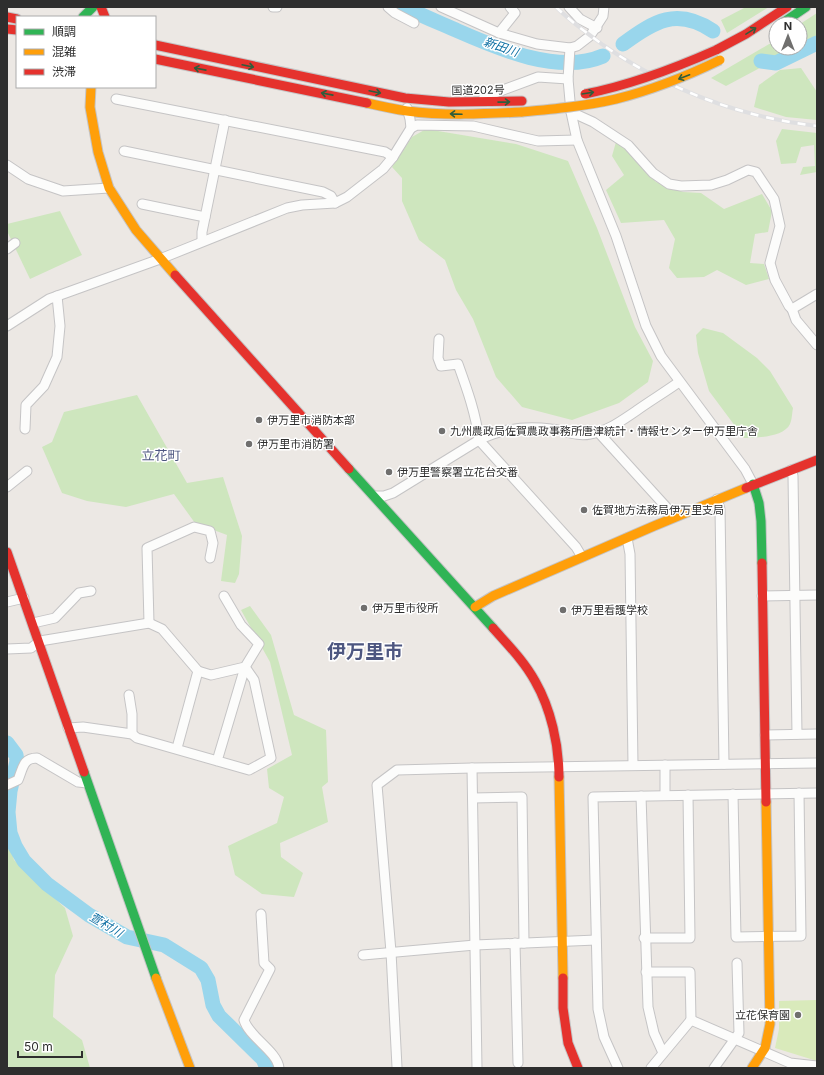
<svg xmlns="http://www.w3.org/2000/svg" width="824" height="1075" font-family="Inter,'Noto Sans JP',sans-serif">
	<rect width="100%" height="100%" fill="#ece8e4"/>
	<g fill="#cee6be">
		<path d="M746 7H769L727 33 721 20Z"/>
		<path d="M817 13V37L800 46V24Z"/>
		<path d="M776 40V48H797L726 86 711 78Z"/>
		<path d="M801 68 817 92V120L786 117 754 107 759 85 780 70Z"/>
		<path d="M426 129 516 144 568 161 597 228 635 327 653 361 648 382 619 403 572 420 522 407 496 377 473 319 456 290 445 260 419 240 402 201V178L392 167 412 137Z"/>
		<path d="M782 129 817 133V172L800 175 803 167 815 166 814 145 801 147 796 163 781 164 776 141Z"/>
		<path d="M616 142 630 153 656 182 683 192 701 193 724 209 762 194 772 211 768 232 755 234 750 263 764 264 769 279 746 285 717 270 704 277 677 278 669 268 675 239 664 220 621 223 606 190 624 175 612 156Z"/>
		<path d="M60 211 82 255 30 279 7 231V224Z"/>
		<path d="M703 328 723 333 757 358 770 371 793 408C792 413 792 420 790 424 784 437 757 438 744 438L709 391 698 353 696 335Z"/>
		<path d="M137 395 187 483 223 477 242 536 239 574 235 583 221 581 227 535 195 523 174 494 126 507 87 501 62 493 42 447 52 442 64 412Z"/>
		<path d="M250 606 271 635 294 715 326 730 328 782 322 787 328 822 280 843 281 857 303 873 294 897 262 894 235 875 228 846 277 823 284 797 269 788 267 769 292 755 270 662 241 610Z"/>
		<path d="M7 835 14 860 65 908 73 936 55 975 53 1017 82 1040 90 1068H9L7 1061Z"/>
	</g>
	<path fill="#d9eabb" d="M817 1000V1061L775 1048 779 1029V1001Z"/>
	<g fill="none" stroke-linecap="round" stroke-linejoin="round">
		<g stroke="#99d6ec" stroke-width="15">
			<path d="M405 7C422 16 440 23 458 31 499 49 559 75 603 56"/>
			<path d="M623 44C654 21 677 7 713 31"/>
			<path d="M761 61 776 63 817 43"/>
			<path d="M7 743 16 755 17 761 10 791 8 812 10 833 15 846 24 861 47 884 89 915 127 937 164 945 201 968 208 980 213 1005 219 1016 263 1059 267 1068"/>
		</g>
		<defs>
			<g id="street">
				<path d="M273 7H277"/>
				<path d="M388 7 395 13 414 23"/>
				<path d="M441 7 499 33 537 44 570 48 577 46 590 36 603 16 604 7"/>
				<path d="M569 7 580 19 597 28"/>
				<path d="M499 33 515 13 510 7"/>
				<path d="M570 48 568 79 571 112 577 140 616 236 646 326 661 356 745 469 753 484"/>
				<path d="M484 98V97L538 77 568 79"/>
				<path d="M116 99 385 152 393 157"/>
				<path d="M571 112 593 122 628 145 653 173 669 184 681 186 711 185 727 180 748 170 756 172 774 199 780 226 770 263 775 280 789 306 792 309 817 294"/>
				<path d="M411 128 417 125 473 126 538 141 577 140"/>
				<path d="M124 151 323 192 331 196 335 203"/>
				<path d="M7 165 28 179 63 191 109 188"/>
				<path d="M142 204 205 217"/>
				<path d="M202 241V232L225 120"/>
				<path d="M7 249 15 243"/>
				<path d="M792 309 796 320 817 345"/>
				<path d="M7 326 49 299 160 259 287 208 302 205 335 203 347 197 383 169 393 157 411 128 410 119 407 108"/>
				<path d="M439 339 438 358 441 366 458 364C467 389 476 414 479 440L576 547 582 557"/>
				<path d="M25 429 26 405 44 386 57 357 60 326 57 296"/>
				<path d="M599 433 668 509 672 518"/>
				<path d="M791 470 793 476 797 734"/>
				<path d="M7 487 27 471"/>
				<path d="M375 496H384L393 493 479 440C502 428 526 426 551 429 564 430 576 437 590 434 608 431 621 421 636 411 650 401 665 392 679 382"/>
				<path d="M717 499 720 509 724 764"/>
				<path d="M627 538 630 554 633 765"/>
				<path d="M762 596 817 595"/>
				<path d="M7 602 24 598"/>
				<path d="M33 623 55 618 79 593 91 591"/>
				<path d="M149 623 147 548 194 527 210 531 213 543 210 558"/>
				<path d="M7 649 31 648 40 641 149 623 162 629 198 671 177 748"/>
				<path d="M198 671 211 675 245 667 259 644 241 625 224 596"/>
				<path d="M129 695 132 714V734"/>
				<path d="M68 728 83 727 132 734 137 738 249 770 271 758 254 680 245 667 217 761"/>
				<path d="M765 735 817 734"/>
				<path d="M665 765V795"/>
				<path d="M472 768 477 1068"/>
				<path d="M7 785 18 780C23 768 23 758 37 758L78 782 87 783"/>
				<path d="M733 794 736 937 801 936 799 793"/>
				<path d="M641 796 648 1007 654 1033 663 1053"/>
				<path d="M473 798 522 797 524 943"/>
				<path d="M261 914 264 963 270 969 244 1020C249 1037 277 1051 279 1068"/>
				<path d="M644 938H690L688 795"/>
				<path d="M515 943 518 1063"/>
				<path d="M363 955 475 945 596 940"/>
				<path d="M646 972H690L691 1020"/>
				<path d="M397 1067 391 952 377 785 397 770 472 768 817 763"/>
				<path d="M618 1068 604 1037 598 1009 593 797 817 793"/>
				<path d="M651 1068 691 1020 790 1063 817 1066"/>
				<path d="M714 1068 739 1033 737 963"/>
			</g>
			<g id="fast">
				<path d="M83 17 93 7"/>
				<path d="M781 24 806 7"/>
				<path d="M349 469 493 628"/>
				<path d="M753 484 759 503 761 521 762 563"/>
				<path d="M84 772 156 978"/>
			</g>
			<g id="slow">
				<path d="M91 87 90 107 98 152 109 188 136 230 175 275"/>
				<path d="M367 103C380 106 394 109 407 111 444 116 484 114 522 112"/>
				<path d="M475 607 493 596 654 526 746 488"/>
				<path d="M559 777 563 978"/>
				<path d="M156 978 190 1068"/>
				<path d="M752 1068 765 1048 770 1024 766 802"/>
			</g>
			<g id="jam">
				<path d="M101 7 105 17"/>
				<path d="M7 17 17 19"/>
				<path d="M7 29 17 30"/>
				<path d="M155 45 405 98 449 102 522 101"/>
				<path d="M716 50 746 34 787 7"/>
				<path d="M155 59 367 103"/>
				<path d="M175 275 349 469"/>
				<path d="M746 488 817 460"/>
				<path d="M7 552 84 772"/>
				<path d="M762 563 766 802"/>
				<path d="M493 628C508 645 524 661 535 681 551 709 559 745 559 777"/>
				<path d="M563 978V1008L568 1043 578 1068"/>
			</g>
		</defs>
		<use href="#street" stroke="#c5c4c5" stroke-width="11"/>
		<use href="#fast" stroke="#c5c4c5" stroke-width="11"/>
		<use href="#slow" stroke="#c5c4c5" stroke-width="11"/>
		<use href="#jam" stroke="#c5c4c5" stroke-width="11"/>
		<use href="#street" stroke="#fcfcfb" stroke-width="9"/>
		<use href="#fast" stroke="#30b455" stroke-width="9"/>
		<use href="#slow" stroke="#ff9f0a" stroke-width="9"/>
		<use href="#jam" stroke="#e5322d" stroke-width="9"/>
		<defs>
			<path id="rail" d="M556 7C570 21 587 33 603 45 667 89 739 117 817 126"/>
		</defs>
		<use href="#rail" stroke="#dfdfe1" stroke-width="4"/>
		<use href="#rail" stroke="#fff" stroke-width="2.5" stroke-dasharray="8" stroke-linecap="butt"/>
		<defs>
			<path id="slow-bridge" d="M522 112C554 109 586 106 616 99 652 90 687 76 720 60"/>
			<path id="jam-bridge" d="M585 94C631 85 673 69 716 50"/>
		</defs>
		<use href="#slow-bridge" stroke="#c6c5c4" stroke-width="11" stroke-linecap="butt"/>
		<use href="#jam-bridge" stroke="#c6c5c4" stroke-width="11" stroke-linecap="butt"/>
		<use href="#slow-bridge" stroke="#ff9f0a" stroke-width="9"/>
		<use href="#jam-bridge" stroke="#e5322d" stroke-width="9"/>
	</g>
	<defs><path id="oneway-shaft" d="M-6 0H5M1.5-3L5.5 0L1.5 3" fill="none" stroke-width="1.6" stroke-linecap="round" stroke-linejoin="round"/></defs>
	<g stroke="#2f5d3c">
		<use href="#oneway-shaft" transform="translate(751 31) rotate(-32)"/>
		<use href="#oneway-shaft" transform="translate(248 66) rotate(12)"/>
		<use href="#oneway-shaft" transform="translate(200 69) rotate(-169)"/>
		<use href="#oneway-shaft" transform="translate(684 77) rotate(159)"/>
		<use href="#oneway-shaft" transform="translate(375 92) rotate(12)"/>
		<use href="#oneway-shaft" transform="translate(588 93) rotate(-9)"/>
		<use href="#oneway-shaft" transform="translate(327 94) rotate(-169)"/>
		<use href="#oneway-shaft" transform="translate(504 102) rotate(-1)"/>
		<use href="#oneway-shaft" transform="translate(456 114) rotate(-178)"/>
	</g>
	<g fill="#706f6e" stroke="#fff" stroke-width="1.5">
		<circle cx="259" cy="420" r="4"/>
		<circle cx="442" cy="431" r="4"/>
		<circle cx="249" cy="444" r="4"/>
		<circle cx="389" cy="472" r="4"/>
		<circle cx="584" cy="510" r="4"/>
		<circle cx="364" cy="608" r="4"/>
		<circle cx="563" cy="610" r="4"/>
		<circle cx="798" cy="1015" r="4"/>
	</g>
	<g text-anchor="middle" stroke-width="3" stroke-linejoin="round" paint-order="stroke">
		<g font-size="11" fill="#2e2e2e" stroke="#fff">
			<text transform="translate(478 90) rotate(-1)" y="4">国道202号</text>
		</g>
		<g font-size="11" fill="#2e2e2e" stroke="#fff" text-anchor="start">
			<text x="267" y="424">伊万里市消防本部</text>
			<text x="450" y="435">九州農政局佐賀農政事務所唐津統計・情報センター伊万里庁舎</text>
			<text x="257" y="448">伊万里市消防署</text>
			<text x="397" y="476">伊万里警察署立花台交番</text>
			<text x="592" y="514">佐賀地方法務局伊万里支局</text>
			<text x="372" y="612">伊万里市役所</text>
			<text x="571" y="614">伊万里看護学校</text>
			<text x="790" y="1019" text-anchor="end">立花保育園</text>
		</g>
		<g font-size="12" font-style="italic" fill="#0d6fa3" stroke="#fff">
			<text transform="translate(501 47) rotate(19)" y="4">新田川</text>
			<text transform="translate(106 925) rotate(31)" y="4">萱村川</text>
		</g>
		<g font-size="13" fill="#4d5680" stroke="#fff">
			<text x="161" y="460">立花町</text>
		</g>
		<g font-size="19" font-weight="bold" fill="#4d5680" stroke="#fff">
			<text x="365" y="658">伊万里市</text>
		</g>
	</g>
	<rect width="824" height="1075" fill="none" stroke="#2e2e2e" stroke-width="16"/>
	<rect x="16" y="16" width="140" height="72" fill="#ffffff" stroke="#ababab"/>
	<rect x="24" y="29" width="20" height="6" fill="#30b455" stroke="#ababab"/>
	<text x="52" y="36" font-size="12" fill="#2e2e2e">順調</text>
	<rect x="24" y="49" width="20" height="6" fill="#ff9f0a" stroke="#ababab"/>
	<text x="52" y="56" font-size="12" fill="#2e2e2e">混雑</text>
	<rect x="24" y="69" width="20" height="6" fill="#e5322d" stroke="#ababab"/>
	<text x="52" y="76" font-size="12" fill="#2e2e2e">渋滞</text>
	<g transform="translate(788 36)"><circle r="19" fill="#ffffff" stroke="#ababab"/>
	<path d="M0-3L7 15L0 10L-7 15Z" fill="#706f6e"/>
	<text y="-6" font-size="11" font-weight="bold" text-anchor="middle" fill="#2e2e2e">N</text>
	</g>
	<path d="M18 1051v6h64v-6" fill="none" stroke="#2e2e2e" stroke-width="2"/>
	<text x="24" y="1051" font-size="12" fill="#2e2e2e" stroke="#ffffff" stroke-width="3" paint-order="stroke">50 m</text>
</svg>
